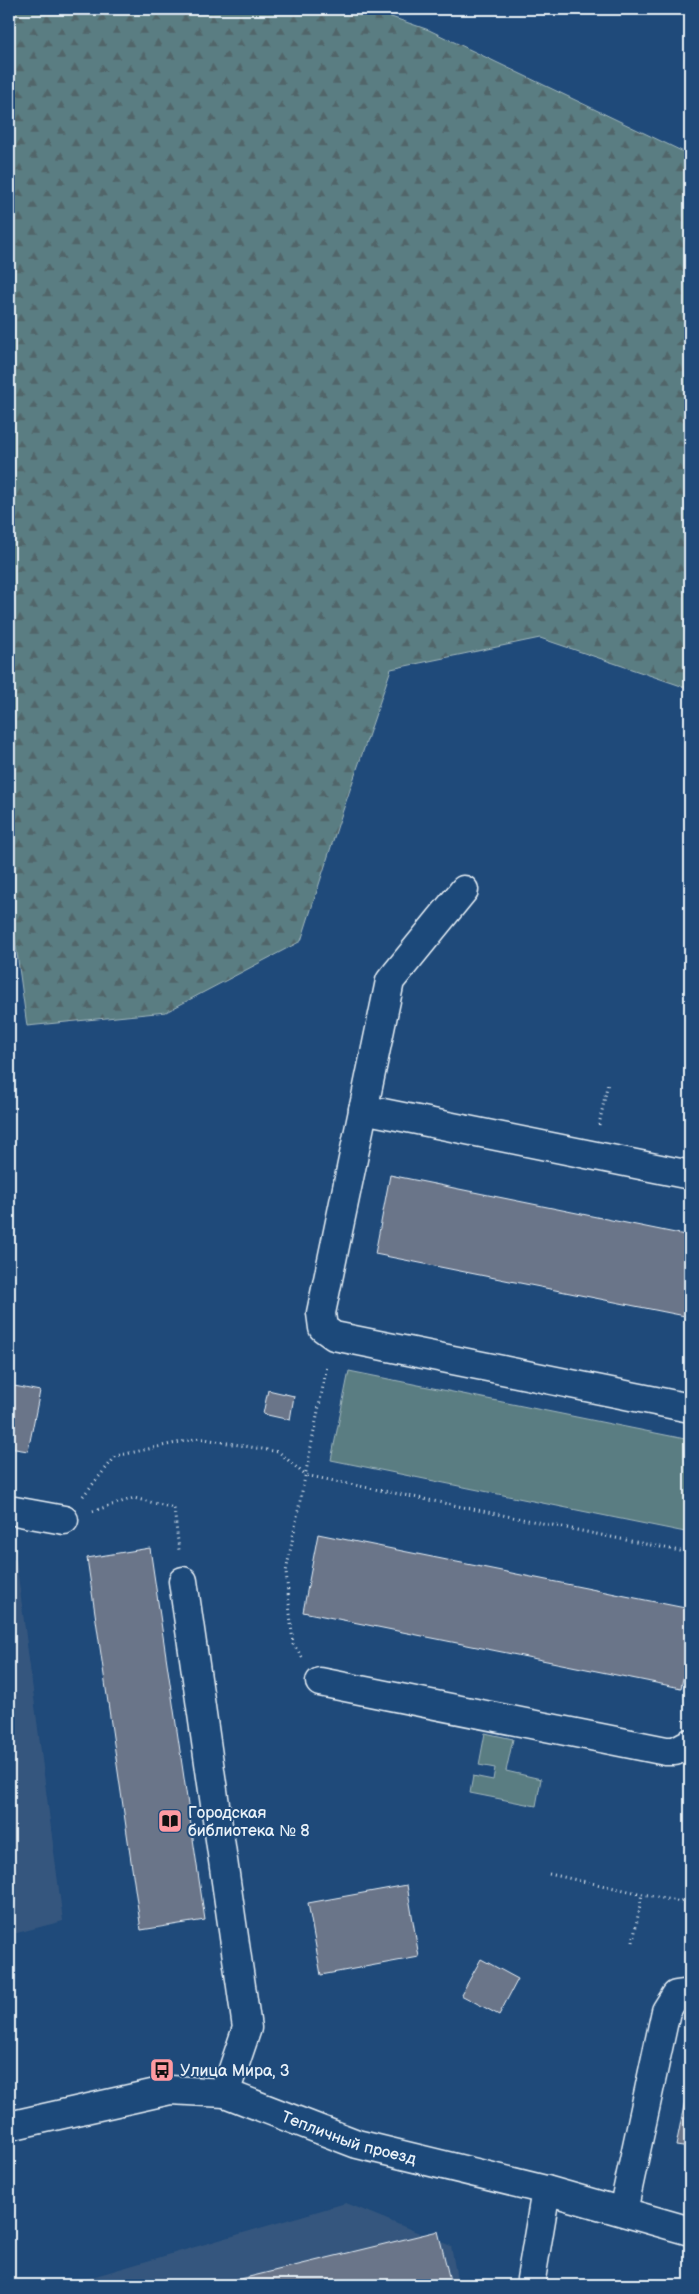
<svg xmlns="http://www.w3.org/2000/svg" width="699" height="2294" font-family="'Balsamiq Sans',sans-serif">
	<defs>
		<pattern id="forest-firs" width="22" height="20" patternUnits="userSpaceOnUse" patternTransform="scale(1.25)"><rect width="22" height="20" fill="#5a7d82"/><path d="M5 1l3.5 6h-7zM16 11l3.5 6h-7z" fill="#516569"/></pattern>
	</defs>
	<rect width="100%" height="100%" fill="#1f4a7a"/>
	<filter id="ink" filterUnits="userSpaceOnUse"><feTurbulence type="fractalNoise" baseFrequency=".02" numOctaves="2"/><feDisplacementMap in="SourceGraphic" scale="10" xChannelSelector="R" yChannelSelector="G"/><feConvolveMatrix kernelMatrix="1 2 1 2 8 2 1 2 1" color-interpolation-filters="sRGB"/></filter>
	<g filter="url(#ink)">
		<g fill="#36577e">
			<path d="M9 1558 16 1560 63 1921 9 1935Z"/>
			<path d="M346 2203 451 2246 458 2285H65Z"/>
		</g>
		<path fill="url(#forest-firs)" stroke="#a1b7bd" d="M9 9H368L429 30 690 155V689L540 638 391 669 338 825 301 941 166 1012 27 1026 9 895Z"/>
		<g fill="#5a7d82" stroke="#a1b7bd">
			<path d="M349 1371 690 1440V1533L331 1460Z"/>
			<path d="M485 1733 513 1739 506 1771 541 1779 536 1806 470 1793 473 1776 493 1780 495 1768 479 1765Z"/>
		</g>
		<g fill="#6a7489" stroke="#e8f1f8">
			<path d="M390 1175 690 1236V1317L375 1254Z"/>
			<path d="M9 1385 40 1391 28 1451 9 1448Z"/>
			<path d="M268 1390 294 1396 290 1420 263 1414Z"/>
			<path d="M318 1534 690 1609V1644L681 1688 303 1612Z"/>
			<path d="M150 1548 205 1920 141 1930 87 1558Z"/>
			<path d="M407 1885 419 1957 321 1975 308 1903Z"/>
			<path d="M481 1959 518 1979 499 2015 461 1995Z"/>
			<path d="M690 2075V2148L676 2146Z"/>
			<path d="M438 2231 451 2285H216Z"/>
		</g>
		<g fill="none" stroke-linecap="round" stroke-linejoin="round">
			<defs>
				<g id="minor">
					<path d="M464 890 390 981 321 1313 323 1328 334 1336 690 1408"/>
					<path d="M363 1109 690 1175"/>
					<path d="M9 1510 64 1520"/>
					<path d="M183 1581 247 2028 225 2093"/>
					<path d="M320 1682 666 1751H675L690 1743"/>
					<path id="s1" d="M9 2126 170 2090 225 2093 357 2144 546 2190 690 2231"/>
					<path d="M623 2211 666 2011 676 1995 690 1993"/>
					<path d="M530 2285 546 2190"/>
				</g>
			</defs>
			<use href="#minor" stroke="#e8f1f8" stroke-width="31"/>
			<g stroke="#e8f1f8" stroke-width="3" stroke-dasharray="1 4" stroke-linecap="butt">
				<path d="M599 1125 608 1082"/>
				<path d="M83 1496 116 1456 199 1438 279 1452 305 1475 690 1553"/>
				<path d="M93 1511 134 1498 174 1508 179 1550"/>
				<path d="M302 1657 293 1644 286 1572 327 1366"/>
				<path d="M549 1874 690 1904"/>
				<path d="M681 1901 690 1893"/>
				<path d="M633 1942 642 1894"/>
			</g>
			<use href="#minor" stroke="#1f4a7a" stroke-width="28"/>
		</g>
	</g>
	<defs>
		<symbol id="library-square" viewBox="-11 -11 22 22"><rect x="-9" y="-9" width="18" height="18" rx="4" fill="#ff9aa2" stroke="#1f4a7a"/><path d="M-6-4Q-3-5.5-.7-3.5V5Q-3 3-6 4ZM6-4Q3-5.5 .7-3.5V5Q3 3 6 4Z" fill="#111"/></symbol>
		<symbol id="bus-square" viewBox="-11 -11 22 22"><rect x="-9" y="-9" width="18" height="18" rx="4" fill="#ff9aa2" stroke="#1f4a7a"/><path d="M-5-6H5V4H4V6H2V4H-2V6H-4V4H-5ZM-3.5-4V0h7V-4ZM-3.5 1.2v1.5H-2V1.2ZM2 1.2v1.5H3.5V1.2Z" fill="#111"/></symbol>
	</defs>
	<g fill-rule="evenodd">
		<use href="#library-square" x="156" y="1807" width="28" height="28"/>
		<use href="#bus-square" x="148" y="2056" width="28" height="28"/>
	</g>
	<g text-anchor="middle" stroke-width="4" stroke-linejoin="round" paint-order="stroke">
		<g font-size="16" fill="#e8f1f8" stroke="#1f4a7a" text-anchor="start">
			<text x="188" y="1818">Городская<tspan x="188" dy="18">библиотека № 8</tspan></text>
			<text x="180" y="2076">Улица Мира, 3</text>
		</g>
		<g font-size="16" fill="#e8f1f8" stroke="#1f4a7a">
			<text dy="6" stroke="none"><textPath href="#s1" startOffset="352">Тепличный проезд</textPath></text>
		</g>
	</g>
	<rect width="699" height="2294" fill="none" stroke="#1f4a7a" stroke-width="30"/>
	<rect x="15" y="15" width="669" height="2264" fill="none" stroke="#e8f1f8" stroke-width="2" filter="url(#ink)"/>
</svg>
